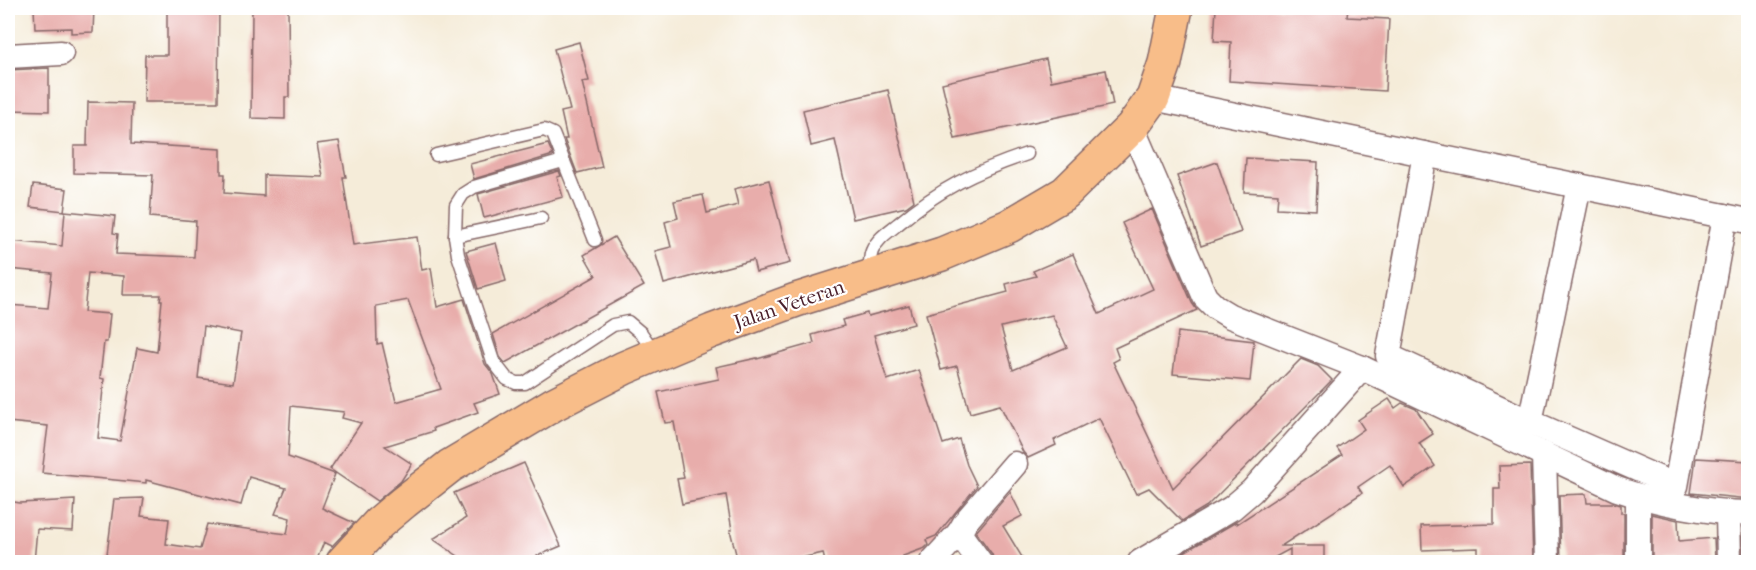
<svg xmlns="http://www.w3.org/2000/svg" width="1756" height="570" font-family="'IM FELL French Canon',serif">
	<rect width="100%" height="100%" fill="#fff"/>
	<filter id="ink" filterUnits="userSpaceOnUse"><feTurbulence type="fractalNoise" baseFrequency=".0167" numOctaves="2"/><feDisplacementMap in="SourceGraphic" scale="12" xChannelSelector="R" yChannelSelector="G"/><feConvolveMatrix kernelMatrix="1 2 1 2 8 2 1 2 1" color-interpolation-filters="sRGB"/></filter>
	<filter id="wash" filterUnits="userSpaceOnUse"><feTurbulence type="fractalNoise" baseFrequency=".008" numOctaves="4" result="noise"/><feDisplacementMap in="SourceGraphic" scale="24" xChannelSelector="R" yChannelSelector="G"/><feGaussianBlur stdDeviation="1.35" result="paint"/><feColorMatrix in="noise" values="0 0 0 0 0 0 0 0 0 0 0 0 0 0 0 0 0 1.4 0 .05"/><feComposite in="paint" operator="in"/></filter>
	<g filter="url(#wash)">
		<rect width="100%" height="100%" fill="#f5ecd9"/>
		<g id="blocks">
			<g fill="#e8adab" fill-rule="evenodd">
				<path d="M34 8H94L93 32 71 33V28L35 29Z"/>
				<path d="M172 8H219L218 102H144L145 55H167V10H172Z"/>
				<path d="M252 8H288L289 97H285V119L251 118Z"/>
				<path d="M1216 8H1348L1347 17 1389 19 1385 91 1229 81 1231 42 1214 41Z"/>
				<path d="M579 42 589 81 582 82 602 167 577 173 564 139H567L561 112 570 110 554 49Z"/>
				<path d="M1046 59 1051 81 1106 70 1113 105 955 139 942 83Z"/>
				<path d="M49 68V111L8 110V70Z"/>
				<path d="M888 90 914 201 906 207 853 219 835 140 811 146 803 110Z"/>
				<path d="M88 102 132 103 131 144 221 149V174H225L224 193 264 196V175L323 177 317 144 339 141 346 177H343L353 245 417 237 422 270 431 268 437 307 464 299 485 364 493 374 500 394 474 403 478 412 433 428 434 431 385 446 412 464 401 481 377 501 330 469 361 423 342 418 344 412 291 406 288 457 335 474 322 508 354 523 332 546 324 542 316 562H106L114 499 144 498 141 516 169 519 166 544 200 549 207 524 287 534 290 518 275 514 286 488 249 477 241 505 146 480V483L42 473 48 426 8 422V305L48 308 52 273 8 269 10 241 62 246 65 211 115 216 113 233 118 234 116 254 194 257 196 221 150 217 153 175 74 173V146H87ZM88 273 124 276 123 295H161L160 300H162L157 352 137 348 120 441 98 438 104 379 100 378 104 342H107L110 314 84 312ZM408 300 441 389 396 402 382 343 377 344 376 306ZM204 326 241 333 233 383 198 378Z"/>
				<path d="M548 144 553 155 474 179 470 164Z"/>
				<path d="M1246 158 1318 162 1316 210 1277 208 1278 194 1244 192Z"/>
				<path d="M1217 162 1241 232 1201 246 1177 176Z"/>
				<path d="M559 171 561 176 557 177 563 197 484 218 478 194Z"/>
				<path d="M769 180 790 263 756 272 753 260 664 284 655 251 671 247 665 222 678 218 674 201 703 195 707 213 738 205 734 189Z"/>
				<path d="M33 185 67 189 64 211 30 207Z"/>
				<path d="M1152 209 1192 303 1197 310 1115 348 1119 359 1113 362 1173 488 1301 359 1318 366 1332 380 1207 506 1182 521 1149 488 1136 494 1099 418 1054 440 1056 445 1028 458 1023 452 1000 405 970 413 957 366 941 370 926 314 1008 292 1006 284 1036 276 1033 271 1073 254 1099 314 1153 289 1122 223ZM1052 315 1067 347 1013 370 1001 327Z"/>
				<path d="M614 237 644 286 505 363 500 357 493 334 596 276 584 255Z"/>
				<path d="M496 243 506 281 478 289 466 251Z"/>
				<path d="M909 305 914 324 874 335 887 380 919 370 943 444 959 439 967 465 977 486 936 536 926 540 928 545 925 548 903 556 905 562H825L823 553 783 562H738L730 530H732L726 495 682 504 677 479 684 478 674 422 665 423 658 392 719 379 716 367 757 358V359L814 343 812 335 844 326 842 320 867 313 868 316Z"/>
				<path d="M1178 332 1254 341 1250 381 1173 374Z"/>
				<path d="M1389 399 1395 408 1402 403 1416 409 1433 434 1419 443 1435 466 1404 487 1390 465 1358 487 1362 493 1281 546H1324V562H1290V549L1266 562H1167L1236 522 1237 524 1342 455 1337 448 1364 429 1358 420Z"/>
				<path d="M1696 458 1749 461V499L1691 493Z"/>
				<path d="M524 463 561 546 523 562H467L433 539 466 518 454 493Z"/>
				<path d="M1530 465 1533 562H1478V548L1422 550 1421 526 1494 524V489H1500L1499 466Z"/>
				<path d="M1010 492 1022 516 1003 526 1025 562H994L992 554 976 532Z"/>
				<path d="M1586 494 1587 503H1613L1621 505V513H1624V562H1561L1559 495Z"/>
				<path d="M75 500 73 531 37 529 34 562H8V501L20 503Z"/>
				<path d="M1652 514 1678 520 1679 541 1714 538 1715 561 1652 562Z"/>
				<path d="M1743 536H1749V554L1743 555Z"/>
			</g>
		</g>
	</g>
	<g filter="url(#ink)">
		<use href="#blocks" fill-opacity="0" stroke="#866768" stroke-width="1.5"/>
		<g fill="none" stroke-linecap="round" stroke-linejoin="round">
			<defs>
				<g id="lane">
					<path d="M436 155 544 130 553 134 595 240"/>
					<path d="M563 161 474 187 463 194 456 205 455 236 458 255 493 361 507 379 516 383H525L613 325 628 322 641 333 655 353"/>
					<path d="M455 236 541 218"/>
					<path d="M871 273C870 266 869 258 872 251 877 239 888 232 898 224 941 188 974 172 1027 154"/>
				</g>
				<g id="street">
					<path d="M8 56 61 53"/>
					<path d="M1153 98 1748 221"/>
					<path d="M1132 127 1205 297 1215 307 1230 316 1362 368 1617 489C1655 502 1708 513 1748 513"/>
					<path d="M1425 154 1388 356 1530 422 1676 486 1725 216"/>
					<path d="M1530 422 1579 186"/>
					<path d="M1544 454 1547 562"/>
					<path d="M1728 513 1729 562"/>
					<path d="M959 533 966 521 1015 464"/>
					<path d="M932 562 959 533 980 562"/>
					<path d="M1140 562 1232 508 1252 491 1362 368"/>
					<path d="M1638 562V496"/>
				</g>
				<path id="highway" d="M343 562 379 523 404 502 450 466 554 404 624 368 712 331 796 300 942 254 1009 226 1065 193 1132 127 1153 98 1165 63 1176 8"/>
			</defs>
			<use href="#lane" stroke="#866768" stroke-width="15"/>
			<use href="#street" stroke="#866768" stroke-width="27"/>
			<use href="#highway" stroke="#866768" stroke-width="36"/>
			<use href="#lane" stroke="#fff" stroke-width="12"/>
			<use href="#street" stroke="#fff" stroke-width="24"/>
			<use href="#highway" stroke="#f8bd89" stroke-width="33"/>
		</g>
	</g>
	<g text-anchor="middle" stroke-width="4.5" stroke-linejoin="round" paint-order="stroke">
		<g font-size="20" fill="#4a1f2b" stroke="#fff">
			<text transform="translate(789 304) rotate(-19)" y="7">Jalan Veteran</text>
		</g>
	</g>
	<rect width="1756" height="570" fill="none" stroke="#fff" stroke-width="30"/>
</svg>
